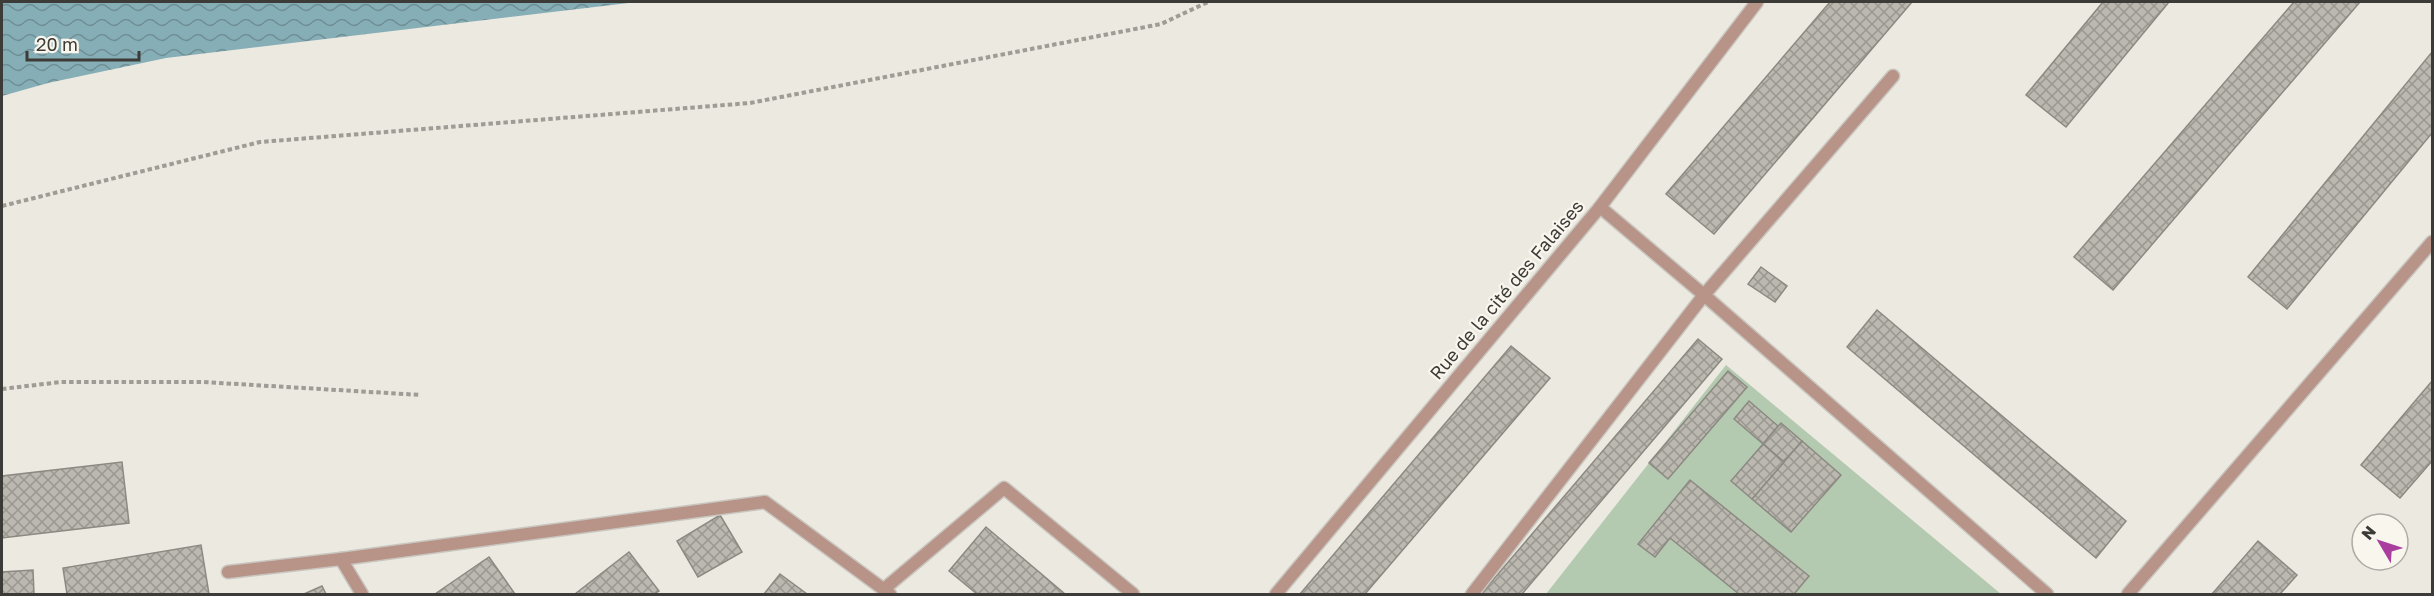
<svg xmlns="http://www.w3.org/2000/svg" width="2434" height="596" font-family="'Golos Text',sans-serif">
	<defs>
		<pattern id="water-waves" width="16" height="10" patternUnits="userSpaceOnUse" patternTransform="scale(1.5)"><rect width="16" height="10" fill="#86aeb6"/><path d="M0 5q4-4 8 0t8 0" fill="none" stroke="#6f8f95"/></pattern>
		<pattern id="building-cross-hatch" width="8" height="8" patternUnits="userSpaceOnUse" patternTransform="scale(1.5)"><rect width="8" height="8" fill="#bbb8b0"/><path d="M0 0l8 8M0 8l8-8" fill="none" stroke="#999790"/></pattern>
	</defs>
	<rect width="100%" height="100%" fill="#ece9e1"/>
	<path fill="#b3cab1" d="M1726 365 2001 594H1546Z"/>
	<path fill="url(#water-waves)" d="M2 2H637L166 58 48 83 2 96Z"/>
	<g fill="url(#building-cross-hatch)" stroke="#8c8982" stroke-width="1.5">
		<path d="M1830 2H1912L1714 234 1666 194Z"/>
		<path d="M2103 2H2169L2066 127 2026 95Z"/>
		<path d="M2294 2H2360L2113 290 2074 257Z"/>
		<path d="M2432 52V133L2287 309 2248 277Z"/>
		<path d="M1761 267 1787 286 1775 302 1748 284Z"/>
		<path d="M1877 310 2126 521 2096 558 1847 347Z"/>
		<path d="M1698 339 1722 359 1522 594H1481Z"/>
		<path d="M1511 346 1550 378 1365 594H1300Z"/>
		<path d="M1728 371 1747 387 1668 479 1649 463Z"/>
		<path d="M2432 381V461L2400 498 2361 465Z"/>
		<path d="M1749 401 1778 426 1763 444 1734 419Z"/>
		<path d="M1781 423 1802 441 1784 462 1763 444Z"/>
		<path d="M1802 441 1841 475 1791 532 1752 499Z"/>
		<path d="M1763 444 1784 462 1752 499 1731 481Z"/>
		<path d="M122 462 129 523 2 538V476Z"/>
		<path d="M1690 480 1809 576 1794 594H1739L1670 538 1655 557 1638 544Z"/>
		<path d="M720 515 742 552 698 577 677 541Z"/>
		<path d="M986 527 1065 594H977L949 571Z"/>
		<path d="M2258 541 2297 575 2280 594H2212Z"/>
		<path d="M201 545 209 594H67L63 568Z"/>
		<path d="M629 552 659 591 654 594H575Z"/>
		<path d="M489 557 515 594H435Z"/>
		<path d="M33 570 34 594H2V572Z"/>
		<path d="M780 574 807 594H764Z"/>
		<path d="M322 586 326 594H304Z"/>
	</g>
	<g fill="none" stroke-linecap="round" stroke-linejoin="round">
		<defs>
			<g id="lane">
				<path d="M884 589 1004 488 1133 594"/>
				<path d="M1472 594 1704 295 1893 76"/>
			</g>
			<g id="street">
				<path d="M1600 207 1704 295 2047 594"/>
				<path d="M341 559 362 594"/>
				<path d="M228 572 341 559 765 502 890 594"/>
				<path d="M1276 594 1600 207 1757 2"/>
				<path d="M2128 594 2432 242"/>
			</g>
		</defs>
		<use href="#lane" stroke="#c9c6bf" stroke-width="15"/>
		<use href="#street" stroke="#c9c6bf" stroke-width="15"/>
		<g stroke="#9f9c96" stroke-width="4" stroke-dasharray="4.5 3" stroke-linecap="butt">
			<path d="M2 206 260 142 750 103 1161 24 1208 2"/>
			<path d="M2 389 61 382H203L421 395"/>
		</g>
		<use href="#lane" stroke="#b79388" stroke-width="12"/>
		<use href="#street" stroke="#b79388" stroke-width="12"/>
	</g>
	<g text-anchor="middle" stroke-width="4.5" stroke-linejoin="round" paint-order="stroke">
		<g font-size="18" fill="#3c3b37" stroke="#f9f6ee">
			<text transform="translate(1507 290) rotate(-50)" y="6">Rue de la cité des Falaises</text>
		</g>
	</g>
	<rect width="2434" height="596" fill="none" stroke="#3c3b37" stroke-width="6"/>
	<g transform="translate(2380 542) rotate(309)"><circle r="28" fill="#f9f6ee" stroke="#adaba5" stroke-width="1.5"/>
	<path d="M0-4.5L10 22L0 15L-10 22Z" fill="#a93e9e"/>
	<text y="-9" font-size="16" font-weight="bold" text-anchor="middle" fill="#3c3b37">N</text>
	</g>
	<path d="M27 51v9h112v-9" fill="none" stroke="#3c3b37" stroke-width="3"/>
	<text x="36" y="51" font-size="18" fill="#3c3b37" stroke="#f9f6ee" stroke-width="4.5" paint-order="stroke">20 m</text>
</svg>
